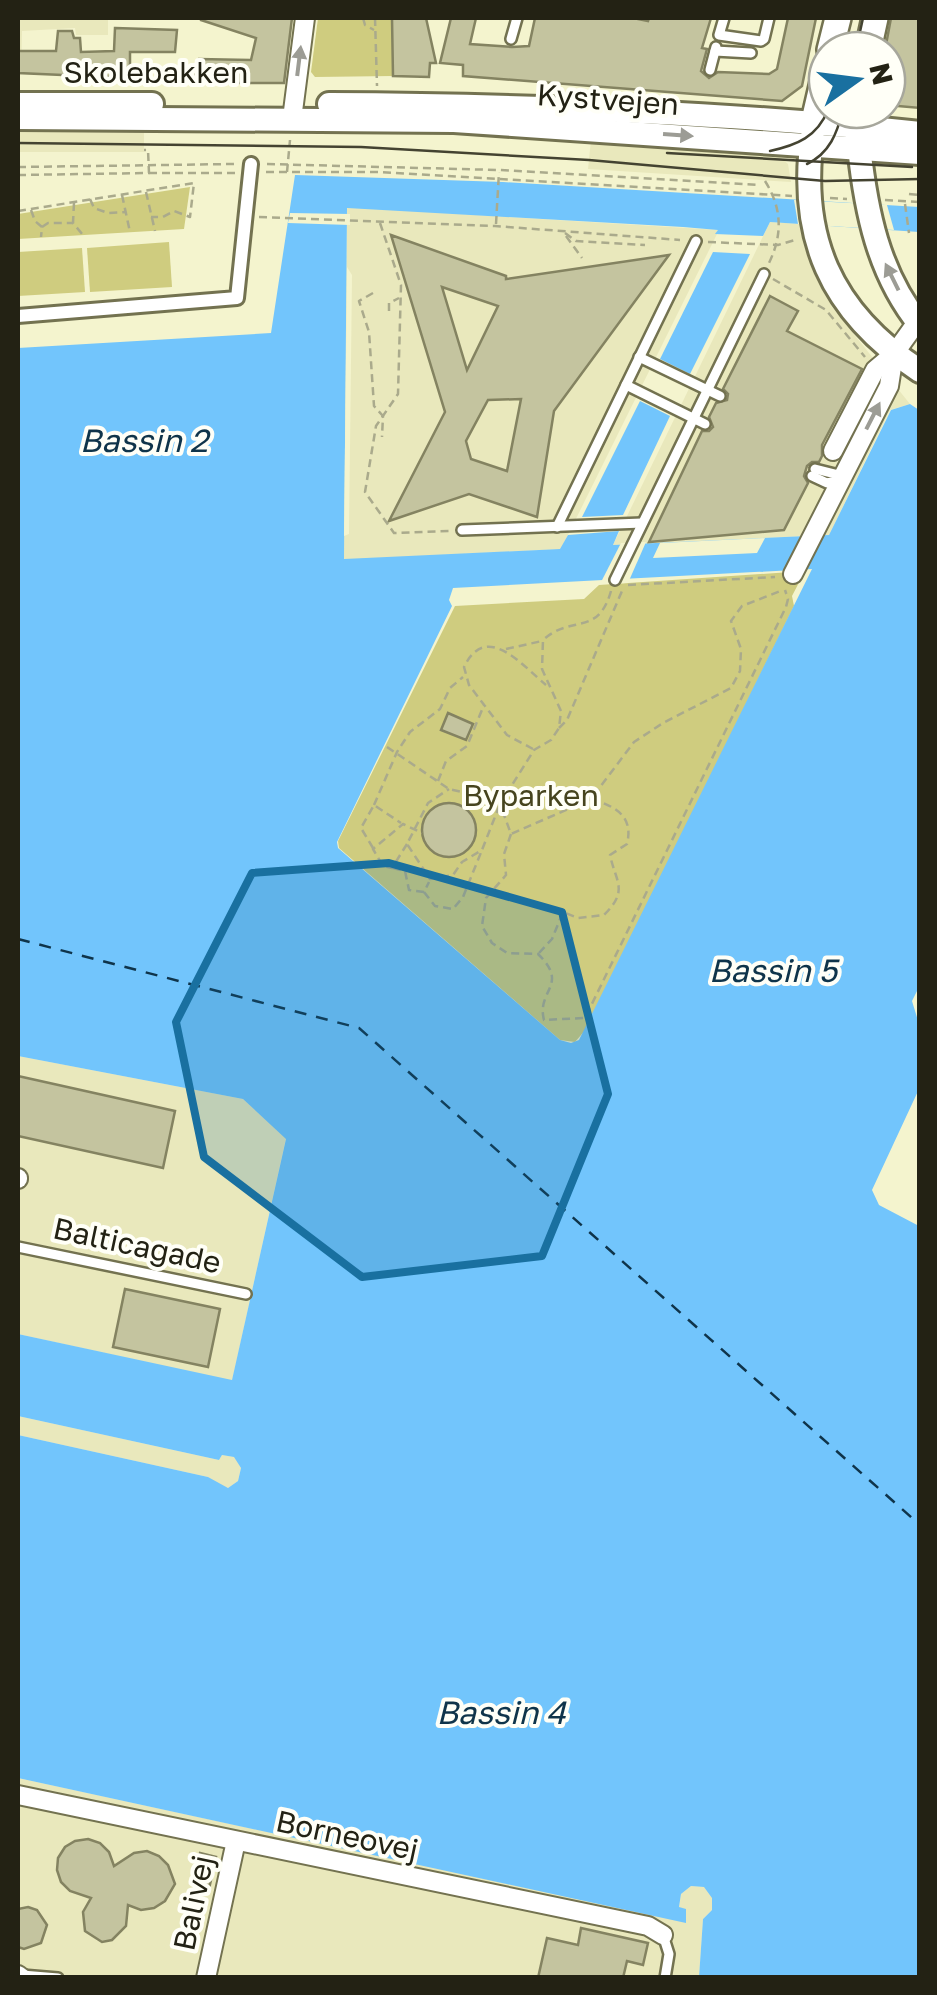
<svg xmlns="http://www.w3.org/2000/svg" width="937" height="1995" font-family="'Golos Text',sans-serif">
	<rect width="100%" height="100%" fill="#f4f4ce"/>
	<g fill="#e9e8bc">
		<path d="M18 18H108V35H76L75 28 22 31 21 73H18Z"/>
		<rect x="18" y="125" width="126" height="27"/>
		<path d="M591 140 776 154 788 164 791 182 588 169Z"/>
		<path d="M347 207 719 230 561 549 344 560Z"/>
		<path d="M770 222 800 224 813 269 832 307 910 404 890 410 829 535 613 545Z"/>
		<path d="M18 1056 243 1099 286 1138 232 1381 18 1334Z"/>
		<path d="M18 1416 219 1460 222 1455 235 1457 241 1468 238 1481 228 1488 213 1484 208 1477 18 1435Z"/>
		<path d="M18 1778 685 1922 679 1908 681 1894 691 1886 705 1887 712 1897V1910L703 1919 699 1977 18 1978Z"/>
	</g>
	<g fill="#cfcc7f">
		<path d="M318 18H392L393 76 315 77 311 72Z"/>
		<path d="M190 187 184 229 18 239V214Z"/>
		<path d="M169 242 172 287 90 292 87 248Z"/>
		<path d="M82 248 85 292 18 296V252Z"/>
		<path d="M805 571 792 596 794 606 587 1028 575 1042 560 1040 339 848 338 841 455 606 584 599 599 585Z"/>
	</g>
	<g fill="#72c5fc" fill-rule="evenodd">
		<path d="M295 175 503 182 919 207V232L770 222 763 236 715 234 718 230 683 227 347 208 344 559 560 549 568 535 619 531 613 545 829 535 891 410 910 404 919 410 920 985 912 1001 919 1024V1089L872 1190 879 1205 919 1226V1977H699L703 1919 712 1910V1898L704 1887 691 1886 681 1894 679 1907 686 1909V1923L18 1778V1435L208 1477 228 1488 238 1481 241 1468 234 1457 222 1455 219 1460 18 1416V1334L232 1380 286 1139 243 1099 18 1056V348L271 333ZM812 569 579 1040 571 1043 560 1040 338 848 337 842 452 606 449 600 453 588Z"/>
		<path d="M713 252 750 254 690 374 660 359Z"/>
		<path d="M640 401 670 416 623 515 582 517Z"/>
	</g>
	<g fill="#f4f4ce">
		<path d="M794 200 887 205 894 230 798 224Z"/>
		<path d="M290 213 350 214V225L288 223Z"/>
		<path d="M347 267 352 275 349 534 344 536Z"/>
		<path d="M765 538 757 553 653 558 660 543Z"/>
		<path d="M646 542 628 583 600 584 621 543Z"/>
	</g>
	<g fill="none" stroke-linecap="round" stroke-linejoin="round">
		<path stroke="#0f344a" stroke-width="2.5" stroke-dasharray="12 10" stroke-linecap="butt" d="M18 939 359 1028 920 1525"/>
	</g>
	<g fill="#c4c49f" stroke="#848361" stroke-width="2.5" fill-rule="evenodd">
		<path d="M201 18H292L284 83H194L199 59 251 60 256 38 201 20Z"/>
		<path d="M392 18H426L436 63H430L429 77 393 76Z"/>
		<path d="M451 18H476L470 44 512 47 529 46 535 18H633L648 21 649 18H711L702 48 707 49 701 71 709 78 718 72 769 74 777 69 788 18H816L802 86 782 101 463 76V65L440 63Z"/>
		<path d="M891 18H920V108L887 105 885 50Z"/>
		<path d="M115 28 177 30 175 52H130V78L18 73V51H56L58 31H72L74 38H80L81 52 114 51Z"/>
		<path d="M391 235 506 276V279L669 255 554 411 537 517 469 494 389 521 445 412ZM442 287 498 306 467 370ZM521 399 507 471 471 459 466 441 488 400Z"/>
		<path d="M770 296 798 311 787 331 862 369 822 445V456L819 462H812L807 466 804 476 808 483 784 530 649 542 702 431H709L713 427 709 417 716 403 727 400 728 394 723 389Z"/>
		<path d="M448 713 473 724 466 740 441 730Z"/>
		<circle cx="449" cy="830" r="27"/>
		<path d="M18 1076 175 1111 163 1168 18 1136Z"/>
		<path d="M125 1289 220 1309 208 1367 113 1347Z"/>
		<path d="M88 1839 100 1843 109 1852 114 1866 134 1853 147 1851 159 1856 168 1865 175 1884 165 1901 154 1908 141 1910 128 1905 126 1926 112 1940 102 1942 85 1931 83 1912 91 1898 70 1891 61 1882 57 1870 58 1858 65 1847 75 1841Z"/>
		<path d="M200 1853 216 1857 209 1889 193 1885Z"/>
		<path d="M28 1907 37 1910 47 1925 41 1943 24 1949 18 1947V1909Z"/>
		<path d="M581 1928 648 1943 643 1965 627 1961 623 1978H538L547 1938 578 1945Z"/>
	</g>
	<g fill="none" stroke-linecap="round" stroke-linejoin="round">
		<defs>
			<g id="service">
				<path d="M724 18 719 35 761 41 764 39 769 18"/>
				<path d="M511 39 517 18"/>
				<path d="M715 51 751 53"/>
				<path d="M710 70 716 47"/>
				<path d="M639 357 720 396"/>
				<path d="M626 385 705 424"/>
				<path d="M815 469 843 476"/>
				<path d="M812 476 827 483 837 481"/>
				<path d="M557 527 696 241"/>
				<path d="M462 530 642 523"/>
				<path d="M615 580 764 274"/>
				<path d="M18 1247 246 1294"/>
				<path d="M663 1935 669 1954 665 1978"/>
				<path d="M22 1975 58 1978"/>
			</g>
			<path id="pedestrian" d="M18 316 237 298 251 164"/>
			<g id="minor">
				<path d="M292 119 305 18"/>
				<path d="M833 451 875 370 894 354 917 322"/>
				<path d="M793 574 889 386 894 354"/>
				<path d="M18 1178V1179"/>
				<path d="M18 1795 648 1926 663 1935"/>
				<path d="M18 1975 22 1978"/>
				<path d="M206 1978 236 1841"/>
			</g>
			<g id="tertiary">
				<path d="M19 104H152"/>
				<path d="M329 104C526 105 723 112 920 133"/>
				<path d="M18 118 454 121 920 153"/>
				<path d="M813 130C797 236 830 312 920 371"/>
				<path d="M859 147C866 211 878 273 920 325"/>
			</g>
			<g id="secondary">
				<path d="M830 50 838 18"/>
				<path d="M868 50 875 18"/>
				<path d="M857 110 859 147"/>
				<path d="M814 121 827 65"/>
			</g>
		</defs>
		<use href="#service" stroke="#737250" stroke-width="14"/>
		<use href="#pedestrian" stroke="#737250" stroke-width="18"/>
		<use href="#minor" stroke="#737250" stroke-width="22"/>
		<use href="#tertiary" stroke="#737250" stroke-width="28"/>
		<use href="#secondary" stroke="#737250" stroke-width="30"/>
		<g stroke="#aaaa8c" stroke-width="2.5" stroke-dasharray="8 5" stroke-linecap="butt">
			<path d="M363 18 365 25 374 30"/>
			<path d="M375 18 377 86"/>
			<path d="M267 164 499 170 760 185"/>
			<path d="M18 167 234 164"/>
			<path d="M266 172H379L792 196"/>
			<path d="M287 172 290 140"/>
			<path d="M149 173H238"/>
			<path d="M18 175 149 173 148 150H144"/>
			<path d="M765 181C782 208 783 234 769 263"/>
			<path d="M146 192 155 231"/>
			<path d="M909 194 920 195"/>
			<path d="M122 195 130 232"/>
			<path d="M830 198 847 199"/>
			<path d="M90 199 94 208 108 213 126 212"/>
			<path d="M885 200 920 202"/>
			<path d="M74 203 73 223 83 235"/>
			<path d="M905 204 909 233"/>
			<path d="M31 210 35 221 42 227 41 237"/>
			<path d="M18 211 194 183 190 217 174 211 163 217H151"/>
			<path d="M259 217 495 226 680 240"/>
			<path d="M380 223 401 285 398 394 376 426 365 492 394 533 451 531"/>
			<path d="M496 224 499 172"/>
			<path d="M42 227 48 223H73"/>
			<path d="M565 233 576 241 645 245"/>
			<path d="M566 236 582 258"/>
			<path d="M708 242 778 245 795 240"/>
			<path d="M773 279 826 310 865 357"/>
			<path d="M373 293 359 301 369 332 374 406 383 416 382 437"/>
			<path d="M389 311V303L399 298"/>
			<path d="M628 585 775 577"/>
			<path d="M611 591C598 637 572 614 543 640L542 669 561 711 559 728 551 740 534 750 500 804 511 834 591 799 634 742 663 723 731 688 740 671 741 649 731 621 742 606 783 590"/>
			<path d="M506 649 542 641"/>
			<path d="M559 728 567 720 622 591"/>
			<path d="M387 747 449 789 489 798 500 804 482 850 462 862 453 875 430 879 407 844 428 803 449 789"/>
			<path d="M533 749 507 735 469 685 464 667C486 621 522 665 546 685"/>
			<path d="M438 781 446 761 467 746 484 705"/>
			<path d="M374 805 397 752 410 732 440 709 450 688 463 677"/>
			<path d="M511 834 504 854 506 875 486 898 482 926 492 943 507 953 538 954C570 985 536 990 544 1020L585 1018 786 607 788 599 785 590"/>
			<path d="M407 844 392 868 383 866 373 849 403 824 422 833"/>
			<path d="M373 848 361 828 374 805 401 823"/>
			<path d="M393 868 405 871 409 890 424 892 429 882"/>
			<path d="M424 892 435 906 453 909 463 897 482 850"/>
			<path d="M539 953 552 939 563 912 578 918 604 915C629 890 616 883 610 855L627 844C634 816 615 806 591 799"/>
		</g>
		<use href="#service" stroke="#fff" stroke-width="9"/>
		<use href="#pedestrian" stroke="#fff" stroke-width="12"/>
		<use href="#minor" stroke="#fff" stroke-width="18"/>
		<use href="#tertiary" stroke="#fff" stroke-width="22"/>
		<use href="#secondary" stroke="#fff" stroke-width="25"/>
		<g stroke="#444331" stroke-width="2.5">
			<path d="M856 50 863 18"/>
			<path d="M18 143 361 147 589 160 825 181 920 179"/>
			<path d="M770 151C797 145 817 137 828 110"/>
			<path d="M667 153 912 167"/>
			<path d="M807 164C830 153 837 133 843 110"/>
		</g>
	</g>
	<defs><path id="oneway-solid" d="M-6-.8H1V-3.2L6.5 0L1 3.2V.8H-6Z" transform="scale(2.5)"/></defs>
	<g fill="#9c9c95">
		<use href="#oneway-solid" transform="translate(299 61) rotate(-83)"/>
		<use href="#oneway-solid" transform="translate(678 135) rotate(4)"/>
		<use href="#oneway-solid" transform="translate(892 277) rotate(-116)"/>
		<use href="#oneway-solid" transform="translate(873 416) rotate(-63)"/>
	</g>
	<path fill="#1970a0" fill-opacity="0.2" stroke="#1970a0" stroke-width="8" stroke-linejoin="round" d="M389 863 562 912 608 1094 542 1256 362 1277 204 1157 176 1022 252 873Z"/>
	<g text-anchor="middle" stroke-width="8" stroke-linejoin="round" paint-order="stroke">
		<g font-size="30" fill="#232214" stroke="#fffff7">
			<text x="156" y="83">Skolebakken</text>
			<text transform="translate(608 100) rotate(4)" y="10">Kystvejen</text>
			<text transform="translate(137 1246) rotate(12)" y="10">Balticagade</text>
			<text transform="translate(347 1836) rotate(12)" y="10">Borneovej</text>
			<text transform="translate(194 1903) rotate(-78)" y="10">Balivej</text>
		</g>
		<g font-size="30" fill="#46441e" stroke="#fffff7">
			<text x="531" y="806">Byparken</text>
		</g>
		<g font-size="32" font-style="italic" fill="#0f344a" stroke="#fffff7">
			<text x="144" y="452">Bassin 2</text>
			<text x="773" y="982">Bassin 5</text>
			<text x="501" y="1724">Bassin 4</text>
		</g>
	</g>
	<rect width="937" height="1995" fill="none" stroke="#232214" stroke-width="40"/>
	<g transform="translate(857 80) rotate(76)"><circle r="48" fill="#fffff7" stroke="#a7a79c" stroke-width="2.5"/>
	<path d="M0-8L18 38L0 25L-18 38Z" fill="#1970a0"/>
	<text y="-15" font-size="28" font-weight="bold" text-anchor="middle" fill="#232214">N</text>
	</g>
</svg>
